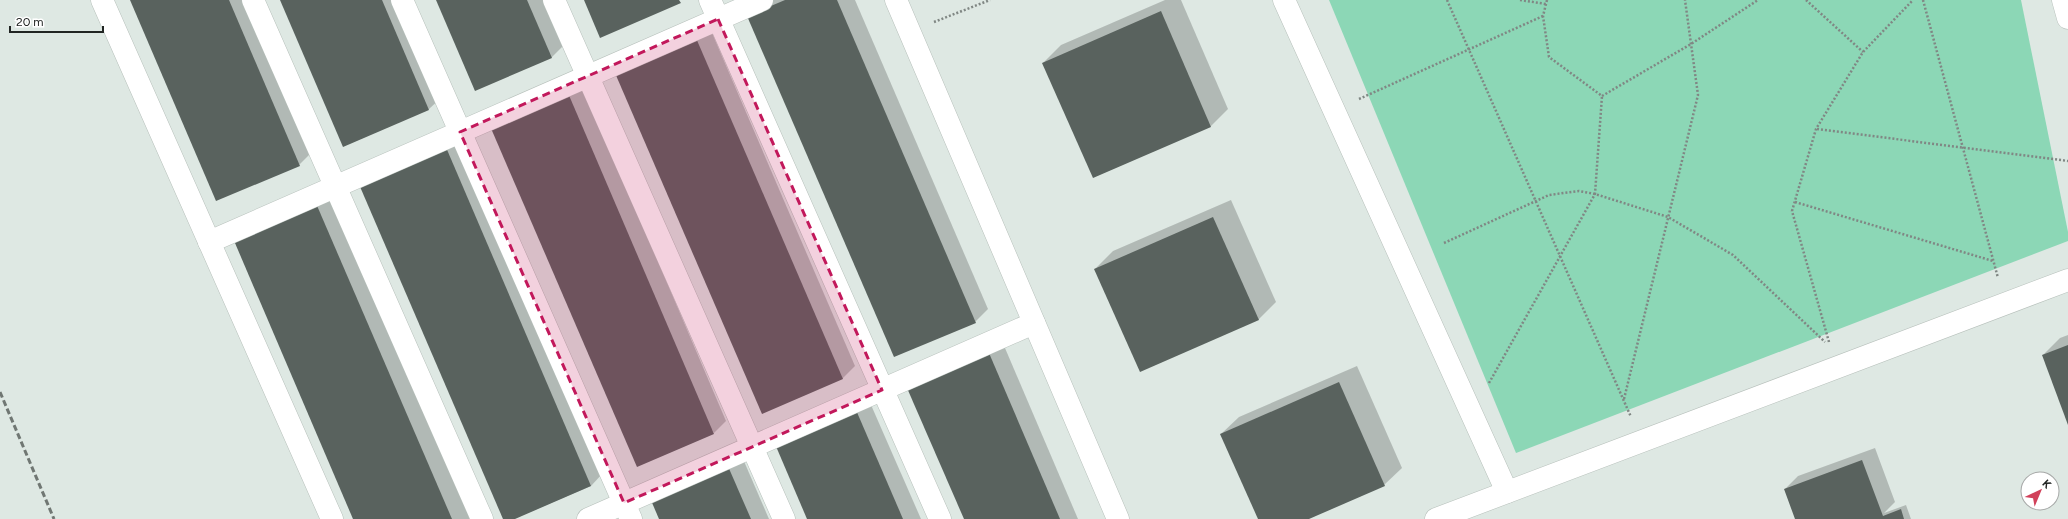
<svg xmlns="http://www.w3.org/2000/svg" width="2068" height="519" font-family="Figtree,sans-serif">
	<rect width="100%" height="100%" fill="#dee8e3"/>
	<path fill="#8cd7b6" d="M1329 0H2021L2068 232V241L1516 453Z"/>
	<g fill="#0003">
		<path d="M131 0H247L312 152 299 165Z"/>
		<path d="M281 0H400L442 97 429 109 344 146Z"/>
		<path d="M437 0H546L565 44 552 57 475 90Z"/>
		<path d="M769 0H855L988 309 975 322 748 16Z"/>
		<path d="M1165 0H1181L1228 109 1211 126 1094 177 1043 63 1061 45Z"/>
		<path d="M709 26 855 366 842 379 616 73Z"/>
		<path d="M581 81 726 421 714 433 491 126Z"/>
		<path d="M458 133 603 473 591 486 513 519H504L372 169Z"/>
		<path d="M328 189 470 519H354L233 237Z"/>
		<path d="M1231 200 1276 302 1258 320 1095 269 1113 251Z"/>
		<path d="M2068 335V422L2043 355 2060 338Z"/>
		<path d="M1002 341 1078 519H965L908 388Z"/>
		<path d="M1357 366 1402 468 1384 485 1307 519H1259L1221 434 1239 417Z"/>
		<path d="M868 398 921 519H808L776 444Z"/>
		<path d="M1875 448 1895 502 1884 513 1906 505 1911 519H1796L1785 489 1798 476Z"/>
		<path d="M740 452 769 519H660Z"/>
	</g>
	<g fill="#59625e">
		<path d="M130 0H229L300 166 216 201Z"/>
		<path d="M280 0H382L429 110 343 147Z"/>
		<path d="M436 0H527L552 58 475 91Z"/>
		<path d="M584 0H679L681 3 600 38Z"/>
		<path d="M785 0H837L976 323 894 357 747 16Z"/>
		<path d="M1161 11 1211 127 1093 178 1042 63Z"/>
		<path d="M696 38 843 379 762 414 615 73Z"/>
		<path d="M568 93 714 434 637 467 490 126Z"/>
		<path d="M445 145 591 486 515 519H503L358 182Z"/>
		<path d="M315 201 452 519H353L232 236Z"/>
		<path d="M1213 217 1259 320 1140 372 1094 269Z"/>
		<path d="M2068 345V425L2042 355Z"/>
		<path d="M989 353 1060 519H964L907 388Z"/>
		<path d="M1339 382 1385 486 1309 519H1258L1220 434Z"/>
		<path d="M856 410 903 519H807L775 444Z"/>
		<path d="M1862 460 1883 516 1901 509 1904 519H1795L1784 489Z"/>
		<path d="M727 464 751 519H659L650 498Z"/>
	</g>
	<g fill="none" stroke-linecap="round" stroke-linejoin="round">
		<defs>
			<g id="street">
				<path d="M102 0 332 519"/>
				<path d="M253 0 482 519"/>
				<path d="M402 0 631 519"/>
				<path d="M554 0 784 519"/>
				<path d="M710 0 940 519"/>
				<path d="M896 0 1118 519"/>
				<path d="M1284 0 1507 492"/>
				<path d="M2063 0 2068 18"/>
				<path d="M209 242 762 0"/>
				<path d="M588 519 1034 323"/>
				<path d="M1436 519 2068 280"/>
			</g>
		</defs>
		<use href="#street" stroke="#b7c0bb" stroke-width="23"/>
		<g stroke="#808784" stroke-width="2.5" stroke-dasharray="2 2" stroke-linecap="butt">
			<path d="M1447 0 1631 417"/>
			<path d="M1520 0 1546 4"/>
			<path d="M1547 0 1543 16 1549 57 1602 96"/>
			<path d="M1806 0 1863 52"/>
			<path d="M1923 0 1998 278"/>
			<path d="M934 22 990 0"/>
			<path d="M1602 96 1691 44 1758 0"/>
			<path d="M1359 99 1543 16"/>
			<path d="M1817 129 2068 161"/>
			<path d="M1795 202 1993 261"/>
			<path d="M1444 243 1549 195 1579 191 1595 194 1668 217 1733 255 1825 342"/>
			<path d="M1829 342 1792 211 1816 129 1863 52 1913 0"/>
			<path d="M1489 383 1595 194 1602 96"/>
			<path d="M1624 399 1698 95 1685 0"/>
		</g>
		<use href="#street" stroke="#fff" stroke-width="22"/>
		<path stroke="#707773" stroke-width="3" stroke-dasharray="6 3" stroke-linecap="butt" d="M0 392 54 519"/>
	</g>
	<path fill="#c2185b" fill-opacity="0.2" stroke="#c2185b" stroke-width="3" stroke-dasharray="8 5" stroke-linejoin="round" d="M718 19 882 390 624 503 460 132Z"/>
	<g transform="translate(2040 491) rotate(44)"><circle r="19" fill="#ffffff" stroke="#a6a8a7"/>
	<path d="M0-3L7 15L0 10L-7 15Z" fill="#d1415a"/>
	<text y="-6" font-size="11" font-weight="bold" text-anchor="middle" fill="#212523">K</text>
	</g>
	<path d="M10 26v6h93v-6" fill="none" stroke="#212523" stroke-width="2"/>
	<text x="16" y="26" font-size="12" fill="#212523" stroke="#ffffff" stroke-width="3" paint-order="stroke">20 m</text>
</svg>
